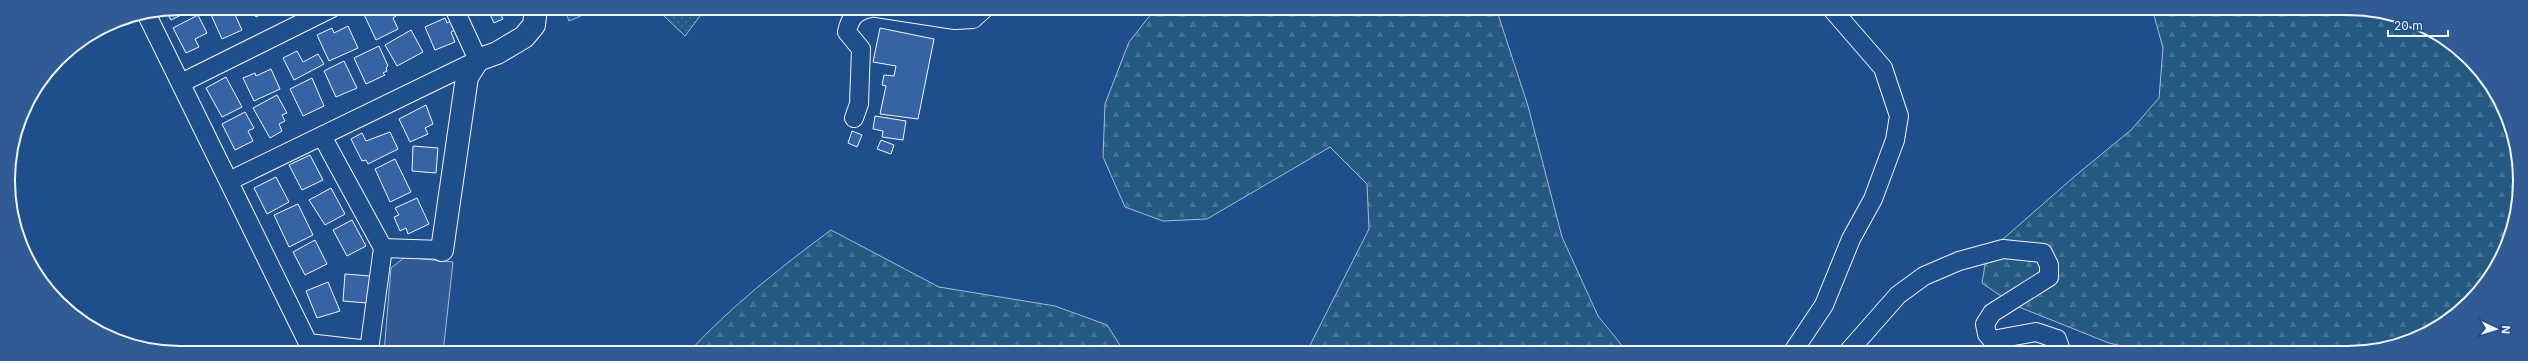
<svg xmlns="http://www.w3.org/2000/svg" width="2528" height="361" font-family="Inter,sans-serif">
	<defs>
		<pattern id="grass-dots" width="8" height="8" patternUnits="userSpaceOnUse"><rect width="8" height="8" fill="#245a82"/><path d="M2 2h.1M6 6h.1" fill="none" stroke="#447295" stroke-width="1.8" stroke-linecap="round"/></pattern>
		<pattern id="forest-firs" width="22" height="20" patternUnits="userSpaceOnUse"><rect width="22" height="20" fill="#245a82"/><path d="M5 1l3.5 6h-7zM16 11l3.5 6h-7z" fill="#447295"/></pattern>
	</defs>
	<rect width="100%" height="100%" fill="#1f4e8c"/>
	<g fill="url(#grass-dots)" stroke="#a8bbd7">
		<path d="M564 8H599L569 21Z"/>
		<path d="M620 8H706L685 36 663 15Z"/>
	</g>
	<g fill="url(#forest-firs)" stroke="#a8bbd7">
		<path d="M1156 8H1496L1528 106 1562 237 1598 316 1628 353H1306L1369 229 1367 184 1330 147 1207 219 1163 221 1125 207 1103 157 1105 104 1129 42Z"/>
		<path d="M2152 8H2359L2424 26 2477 67 2511 125 2520 192 2507 247 2470 302 2424 335 2359 353H2152L2109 343 2014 305 1982 283 1987 253 2075 176 2131 130 2159 98 2163 48Z"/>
		<path d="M831 230 939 287 1055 306 1107 325 1125 353H688C730 307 781 267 831 230Z"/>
	</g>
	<path fill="#305b95" stroke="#a8bbd7" d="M405 257 453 262 443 353H384L391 268Z"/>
	<g fill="#3563a3" stroke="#f2f6ff">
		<path d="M180 8H196L171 20 166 11Z"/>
		<path d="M208 8H232L242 30 222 39Z"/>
		<path d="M246 8H272V9L256 17 251 8 247 10Z"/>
		<path d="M361 8H393L396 16 393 18 398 29 376 40Z"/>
		<path d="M487 8H510L500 13 503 19 494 23Z"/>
		<path d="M198 15 207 33 195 39 199 47 186 53 173 28Z"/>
		<path d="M445 18 447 23 451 21 455 30 451 32 455 42 435 50 425 27Z"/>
		<path d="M348 26 358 48 329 61 317 35 332 28 334 33Z"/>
		<path d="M880 28 934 39 918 119 880 114 886 86 882 85 884 75 894 76 896 66 873 62Z"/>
		<path d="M411 30 423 52 397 66 385 45Z"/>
		<path d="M379 46 388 66 386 68 387 71 383 73 385 75 366 84 354 58Z"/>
		<path d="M297 51 303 62 318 54 324 64 294 80 283 58Z"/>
		<path d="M344 61 357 88 336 97 324 71Z"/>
		<path d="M271 69 280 89 254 101 243 78 255 73 256 76Z"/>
		<path d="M226 77 242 107 222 117 206 88Z"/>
		<path d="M312 78 324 106 303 116 290 89Z"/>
		<path d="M277 95 287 113 282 115 285 121 279 124 282 131 270 138 253 108Z"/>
		<path d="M426 105 433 124 425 128 428 134 410 142 399 119Z"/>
		<path d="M245 112 254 128 248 131 253 141 235 150 222 124Z"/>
		<path d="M875 116 906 121 903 140 882 137 883 131 873 129Z"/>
		<path d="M852 131 862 135 857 147 848 143Z"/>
		<path d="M390 132 398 149 368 164 366 160 362 161 351 139 362 133 366 141Z"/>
		<path d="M881 140 894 145 891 154 877 149Z"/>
		<path d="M413 146 438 148 436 173 412 171Z"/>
		<path d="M310 155 323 180 302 190 289 165Z"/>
		<path d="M395 159 411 192 390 202 375 169Z"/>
		<path d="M276 177 289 202 267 214 254 188Z"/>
		<path d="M331 188 345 214 325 225 309 200Z"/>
		<path d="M417 198 429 224 408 234 406 228 400 231 394 217 399 215 395 208Z"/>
		<path d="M298 204 313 235 289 247 274 215Z"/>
		<path d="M352 220 366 246 347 256 333 230Z"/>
		<path d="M315 240 327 264 305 275 293 252Z"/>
		<path d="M345 274 370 276 367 303 343 301Z"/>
		<path d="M328 282 340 311 317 318 306 291Z"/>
	</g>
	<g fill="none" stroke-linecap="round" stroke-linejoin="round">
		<defs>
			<g id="minor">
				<path d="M877 8 955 20 973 19 985 8"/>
				<path d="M147 15 308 343 369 350 383 248 322 136"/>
				<path d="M181 83 332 8"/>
				<path d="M854 118 859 104 861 49 847 32C850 17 856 11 871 8"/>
				<path d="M229 181 478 60 454 8"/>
				<path d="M383 248 442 250"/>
				<path d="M1792 353 1824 305 1851 239 1873 199 1895 140 1899 116 1883 68 1831 8"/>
				<path d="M1847 353 1898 295 1924 276 1959 261 2003 249 2043 253 2049 265V277L1992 313 1985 324 1987 334 1992 340 2036 332 2057 339 2062 353"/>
			</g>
			<path id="tertiary" d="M442 250 467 77 478 60 497 53 524 37 534 25 536 8"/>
		</defs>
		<use href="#minor" stroke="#f2f6ff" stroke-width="20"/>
		<use href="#tertiary" stroke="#f2f6ff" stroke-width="24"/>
		<use href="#minor" stroke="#1f4e8c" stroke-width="18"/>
		<use href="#tertiary" stroke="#1f4e8c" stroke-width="22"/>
	</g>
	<path d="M0 0H2528V361H0ZM180 15H2348A165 165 0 0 1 2513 180V181A165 165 0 0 1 2348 346H180A165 165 0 0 1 15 181V180A165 165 0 0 1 180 15Z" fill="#305b95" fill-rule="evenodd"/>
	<path fill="none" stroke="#f2f6ff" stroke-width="2" d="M180 15H2348A165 165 0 0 1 2513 180V181A165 165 0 0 1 2348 346H180A165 165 0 0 1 15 181V180A165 165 0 0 1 180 15Z"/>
	<g transform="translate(2496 329) rotate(94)" stroke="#1f4e8c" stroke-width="3" paint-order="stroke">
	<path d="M0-3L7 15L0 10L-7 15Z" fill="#f2f6ff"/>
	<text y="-6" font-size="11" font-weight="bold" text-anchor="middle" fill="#f2f6ff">N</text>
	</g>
	<path d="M2388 30v6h60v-6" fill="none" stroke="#f2f6ff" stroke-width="2"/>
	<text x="2394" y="30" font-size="12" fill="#f2f6ff" stroke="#1f4e8c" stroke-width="3" paint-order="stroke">20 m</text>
</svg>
